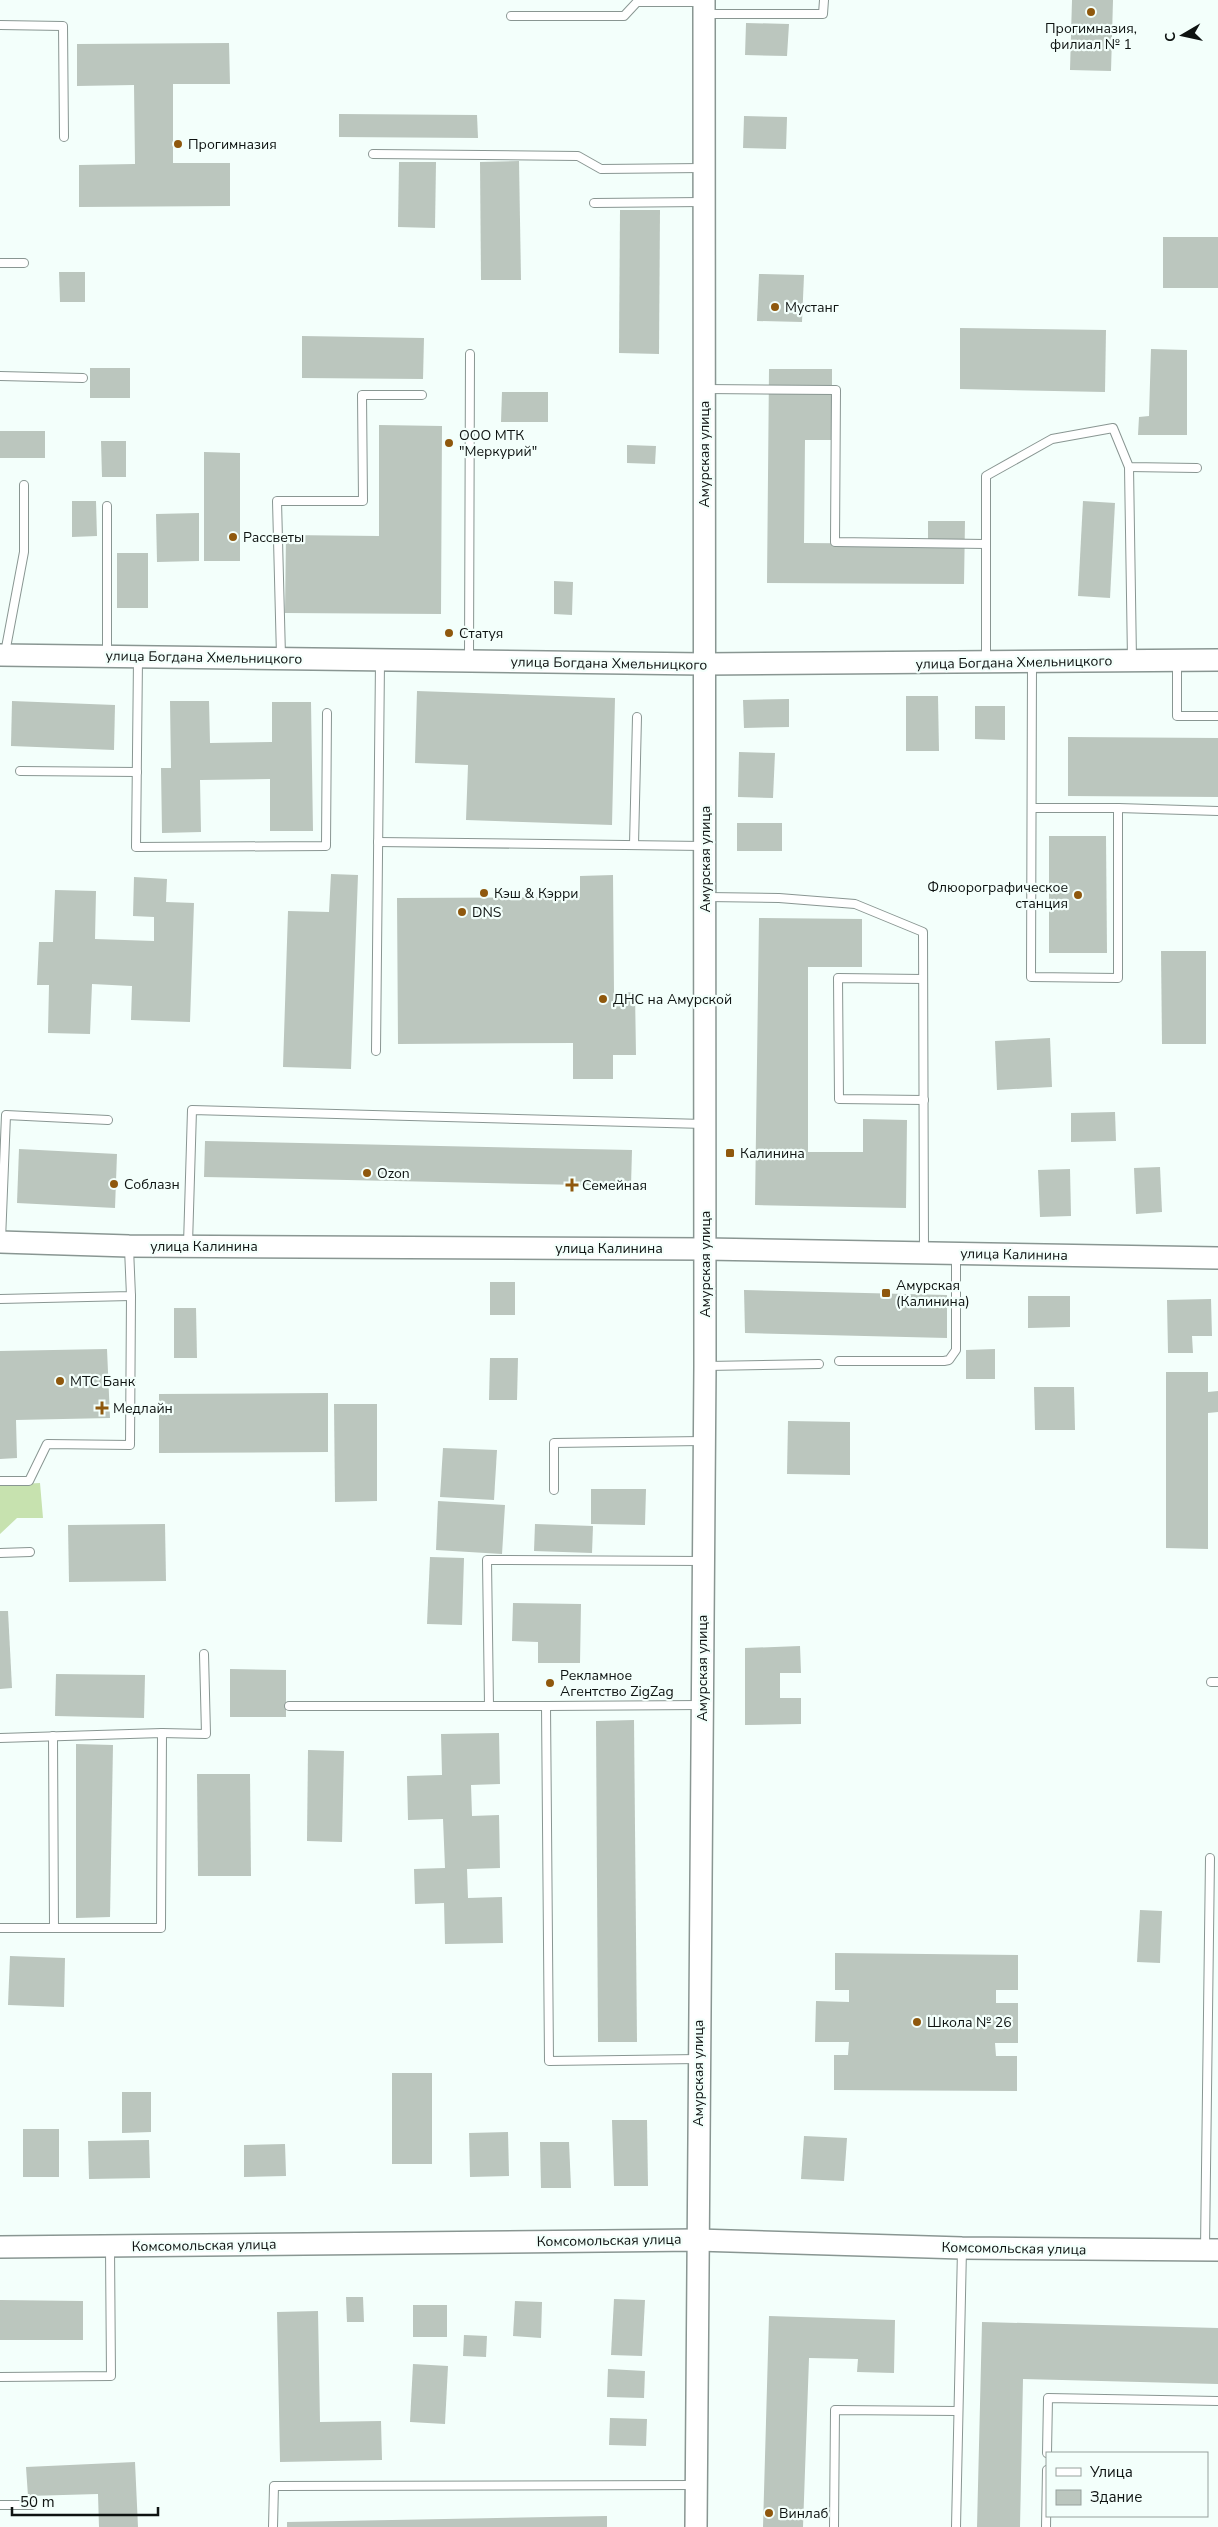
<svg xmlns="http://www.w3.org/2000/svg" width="1218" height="2527" font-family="'Nunito Sans',sans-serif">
	<rect width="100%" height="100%" fill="#f3fffb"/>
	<path fill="#c7e2af" d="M40 1483 43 1518H17L0 1534V1485Z"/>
	<g fill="#bbc6be">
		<path d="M1072 0H1113L1111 71 1070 70Z"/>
		<path d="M746 23 789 24 787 56 745 55Z"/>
		<path d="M229 43 230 84H173V163H230V206L79 207V165L135 164 134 85 77 86V44Z"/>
		<path d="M339 114 477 115 478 138 339 137Z"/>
		<path d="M744 116 787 117 786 149 743 148Z"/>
		<path d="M519 161 521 280H481L480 162Z"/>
		<path d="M399 162H436L435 228 398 227Z"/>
		<path d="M620 210H660L659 354 619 353Z"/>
		<rect x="1163" y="237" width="55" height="51"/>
		<path d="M59 272H85V302H60Z"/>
		<path d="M759 274 804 275 802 322 757 321Z"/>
		<path d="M960 328 1106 330 1105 392 960 389Z"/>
		<path d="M302 336 424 338 423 379 302 378Z"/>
		<path d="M1151 349 1187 350V435H1138L1139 417 1149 416Z"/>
		<rect x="90" y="368" width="40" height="30"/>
		<path d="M769 369H832V440H805L804 543 928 544V521H965L964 584 767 583Z"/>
		<path d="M502 392H548V422H501Z"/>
		<path d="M379 425 442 426 441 614 285 613 286 535 379 536Z"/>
		<rect x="0" y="431" width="45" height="27"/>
		<path d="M101 441H126V477H102Z"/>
		<path d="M627 445 656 446 655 464 627 463Z"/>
		<path d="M204 452 240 453V561H204Z"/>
		<path d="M72 501H96L97 536 72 537Z"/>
		<path d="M1083 501 1115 503 1110 598 1078 596Z"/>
		<path d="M199 513V561L157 562 156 514Z"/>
		<rect x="117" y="553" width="31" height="55"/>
		<path d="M554 581 573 582 572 615 554 614Z"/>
		<path d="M417 691 615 698 612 825 466 820 468 765 415 763Z"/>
		<path d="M906 696H938L939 751H906Z"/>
		<path d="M789 699V727L744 728 743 700Z"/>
		<path d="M12 701 115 705 114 750 11 746Z"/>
		<path d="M170 701H209L210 743 272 742V702H311L313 831H270V779L200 780 201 832 162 833 161 768H171Z"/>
		<path d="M975 706H1005V740L975 739Z"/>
		<path d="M1068 737 1218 738V797L1068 796Z"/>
		<path d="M739 752 775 753 773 798 738 797Z"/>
		<rect x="737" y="823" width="45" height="28"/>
		<path d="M1049 836H1106L1107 953H1049Z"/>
		<path d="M331 874 358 875 351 1069 283 1067 288 911 329 912Z"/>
		<path d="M613 875 614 993 635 992 636 1055H613V1079H573V1043L398 1044 397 898 580 897V876Z"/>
		<path d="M134 877 167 879 166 902 194 903 190 1022 131 1020 132 986 92 984 90 1034 48 1033 49 985H37L39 942H53L55 890 96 891 95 939 154 941V917L133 916Z"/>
		<path d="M759 918 862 919V967H808V1152H863V1119L907 1120 906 1208 755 1205Z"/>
		<path d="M1161 951H1206V1044H1162Z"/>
		<path d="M1050 1038 1052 1087 997 1090 995 1041Z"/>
		<path d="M1115 1112 1116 1141 1071 1142V1113Z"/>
		<path d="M205 1141 632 1150 631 1186 204 1177Z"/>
		<path d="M19 1149 117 1154 115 1208 17 1203Z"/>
		<path d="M1160 1167 1162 1212 1136 1214 1134 1168Z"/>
		<path d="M1070 1169 1071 1216 1040 1217 1038 1170Z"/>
		<rect x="490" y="1282" width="25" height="33"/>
		<path d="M744 1290 947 1295V1338L745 1333Z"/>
		<path d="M1028 1296H1070V1327L1028 1328Z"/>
		<path d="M1211 1299 1212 1336H1192L1193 1353H1168L1167 1300Z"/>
		<path d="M174 1308H196L197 1358H174Z"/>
		<path d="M107 1349 110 1418 16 1420 17 1458 0 1459V1351Z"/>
		<path d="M995 1349V1379H966V1350Z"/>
		<path d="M490 1358H518L517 1400H489Z"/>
		<path d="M1166 1372H1208V1392L1218 1391V1412L1208 1413V1549L1166 1548Z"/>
		<path d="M1034 1387H1074L1075 1430H1035Z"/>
		<path d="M328 1393V1452L159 1453V1394Z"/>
		<path d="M334 1404H377V1501L335 1502Z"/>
		<path d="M788 1421 850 1422V1475L787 1474Z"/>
		<path d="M443 1448 497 1450 494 1500 440 1497Z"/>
		<path d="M591 1489H646L645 1525 591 1524Z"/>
		<path d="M438 1501 505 1505 502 1554 436 1550Z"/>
		<path d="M165 1524 166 1581 69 1582 68 1525Z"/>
		<path d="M535 1524 593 1526 592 1553 534 1551Z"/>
		<path d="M430 1557 464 1558 462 1625 427 1624Z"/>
		<path d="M513 1603 581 1604 580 1663H538V1642L512 1641Z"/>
		<path d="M0 1611H8L12 1688 0 1689Z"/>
		<path d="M800 1646 801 1673H780V1698H801V1724L745 1725V1648Z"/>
		<path d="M230 1669 286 1670V1717H230Z"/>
		<path d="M56 1674 145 1675 144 1718 55 1716Z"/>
		<path d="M634 1720 637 2042H598L596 1721Z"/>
		<path d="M499 1733 500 1784 471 1785 472 1816 499 1815 500 1868 467 1869 468 1898 502 1897 503 1943 445 1944 444 1903 415 1904 414 1869 445 1868 443 1819 408 1820 407 1776 442 1775 441 1734Z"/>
		<path d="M76 1744 113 1745 110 1917 76 1918Z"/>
		<path d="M308 1750 344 1751 342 1842 307 1841Z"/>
		<path d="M197 1774H250L251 1876H198Z"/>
		<path d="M1140 1910 1162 1911 1160 1963 1137 1962Z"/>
		<path d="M835 1953 1018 1955V1990H996V2003H1018V2043H995L996 2056H1017V2091L834 2090V2055H848L849 2042H815L816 2001 849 2002V1990H835Z"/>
		<path d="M10 1956 65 1958 64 2007 8 2005Z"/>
		<rect x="392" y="2073" width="40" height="91"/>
		<path d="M122 2092H151V2132L122 2133Z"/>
		<path d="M612 2120H647L648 2186H614Z"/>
		<rect x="23" y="2129" width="36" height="48"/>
		<path d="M508 2132 509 2176 470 2177 469 2133Z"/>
		<path d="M804 2136 847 2138 844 2181 801 2179Z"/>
		<path d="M149 2140 150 2178 89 2179 88 2141Z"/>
		<path d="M540 2142H569L571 2188H541Z"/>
		<path d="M285 2144 286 2176 244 2177V2145Z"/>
		<path d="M346 2297H363L364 2322H347Z"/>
		<path d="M614 2299 645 2300 642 2356 611 2355Z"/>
		<path d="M0 2300 83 2301V2340H0Z"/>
		<path d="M515 2301 542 2302 541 2338 513 2336Z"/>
		<rect x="413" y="2305" width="34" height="32"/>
		<path d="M318 2311 320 2422 381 2421 382 2460 280 2462 277 2312Z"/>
		<path d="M769 2316 895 2320 894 2373 857 2372 858 2359 809 2358 803 2527H763Z"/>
		<path d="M982 2322 1218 2328V2384L1023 2379 1020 2527H977Z"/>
		<path d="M464 2335 487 2336 486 2357 463 2356Z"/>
		<path d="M413 2364 448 2366 445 2424 410 2422Z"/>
		<path d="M608 2369 645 2371 644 2398 607 2397Z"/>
		<path d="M610 2418 647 2419 646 2446 609 2445Z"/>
		<path d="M135 2462 138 2527H99L98 2494 28 2496 26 2467Z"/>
		<path d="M607 2516V2527H287V2522Z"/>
	</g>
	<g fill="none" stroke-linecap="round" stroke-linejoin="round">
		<defs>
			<g id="lane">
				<path d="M706 14H823L824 0"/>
				<path d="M511 16H624L637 2H702"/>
				<path d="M0 25 63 26 64 137"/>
				<path d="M373 154 578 156 601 169 702 168"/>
				<path d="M594 203 702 202"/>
				<path d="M0 263H24"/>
				<path d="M0 376 83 378"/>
				<path d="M705 389 836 390 835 542 986 544"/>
				<path d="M1129 467 1132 660"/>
				<path d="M107 506V654"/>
				<path d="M5 653 24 552V485"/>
				<path d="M281 656 277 501H363L362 395H422"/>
				<path d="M138 659 136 847 326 846 327 713"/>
				<path d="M469 659 470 354"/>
				<path d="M986 660V476L1052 439 1113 428 1129 467 1197 468"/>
				<path d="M1177 662V716H1218"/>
				<path d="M1032 663 1031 977 1118 978V808H1033"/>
				<path d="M20 771 137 772"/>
				<path d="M1118 808 1218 811"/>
				<path d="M378 842 703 846"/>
				<path d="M634 845 637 717"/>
				<path d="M707 897 779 898 855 904 923 932 924 1251"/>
				<path d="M923 979 838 978 839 1099 924 1100"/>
				<path d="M376 1051 380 662"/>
				<path d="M1 1240 6 1115 108 1120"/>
				<path d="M188 1244 192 1110 704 1124"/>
				<path d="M0 1299 131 1296 129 1248"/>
				<path d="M839 1361H944L949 1360 956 1350V1255"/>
				<path d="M707 1366 819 1364"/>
				<path d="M0 1481H29L47 1444 130 1445 131 1296"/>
				<path d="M554 1490V1443L702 1441"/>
				<path d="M0 1553 30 1552"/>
				<path d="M1211 1682H1218"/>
				<path d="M289 1706H546"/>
				<path d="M489 1706 487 1560 702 1561"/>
				<path d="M162 1733 206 1734 204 1654"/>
				<path d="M53 1736 54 1928"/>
				<path d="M0 1738 162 1733 161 1928H0"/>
				<path d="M698 2059 549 2061 546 1706 701 1705"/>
				<path d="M1205 2248 1210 1858"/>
				<path d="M0 2377 111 2376 110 2248"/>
				<path d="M1047 2453 1048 2398 1218 2401"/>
				<path d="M0 2505H32"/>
				<path d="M273 2527 274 2486 696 2485"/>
				<path d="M834 2527 835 2410 957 2411"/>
				<path d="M956 2527 962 2249"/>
				<path d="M1046 2527 1047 2470"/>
			</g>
			<g id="secondary">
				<path d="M0 655 704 664 1218 660"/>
				<path d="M0 1242 129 1246 705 1249 1218 1258"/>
				<path d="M0 2247 697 2240 962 2248 1218 2250"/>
				<path d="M696 2527 705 1366 704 0"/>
			</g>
		</defs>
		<use href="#lane" stroke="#899692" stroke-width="10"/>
		<use href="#secondary" stroke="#899692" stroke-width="24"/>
		<use href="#lane" stroke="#fff" stroke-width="8"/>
		<use href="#secondary" stroke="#fff" stroke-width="21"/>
	</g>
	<g fill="#8f580d" stroke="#f3fffb" stroke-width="2">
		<circle cx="1091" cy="12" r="5"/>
		<circle cx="178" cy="144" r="5"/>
		<circle cx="775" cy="307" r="5"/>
		<circle cx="449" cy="443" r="5"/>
		<circle cx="233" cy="537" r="5"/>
		<circle cx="449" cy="633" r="5"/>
		<circle cx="484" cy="893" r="5"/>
		<circle cx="1078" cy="895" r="5"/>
		<circle cx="462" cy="912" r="5"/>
		<circle cx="603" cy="999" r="5"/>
		<rect x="725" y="1148" width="10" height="10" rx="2.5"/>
		<circle cx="367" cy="1173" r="5"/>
		<circle cx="114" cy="1184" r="5"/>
		<path d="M569.5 1177.5h5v5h5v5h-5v5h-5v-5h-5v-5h5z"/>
		<rect x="881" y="1288" width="10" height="10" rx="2.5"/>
		<circle cx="60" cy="1381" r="5"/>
		<path d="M99.5 1400.5h5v5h5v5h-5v5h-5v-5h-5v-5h5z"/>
		<circle cx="550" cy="1683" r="5"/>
		<circle cx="917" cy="2022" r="5"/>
		<circle cx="769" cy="2513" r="5"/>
	</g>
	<g text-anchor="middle" stroke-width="4.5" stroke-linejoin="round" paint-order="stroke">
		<g font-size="14" fill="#0e1311" stroke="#f3fffb" text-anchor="start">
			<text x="1091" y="33" text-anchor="middle">Прогимназия,<tspan x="1091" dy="16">филиал № 1</tspan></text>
			<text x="188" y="149">Прогимназия</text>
			<text x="785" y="312">Мустанг</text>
			<text x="459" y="440">ООО МТК<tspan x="459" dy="16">"Меркурий"</tspan></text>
			<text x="243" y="542">Рассветы</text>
			<text x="459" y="638">Статуя</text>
			<text x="1068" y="892" text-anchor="end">Флюорографическое<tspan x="1068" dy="16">станция</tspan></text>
			<text x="494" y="898">Кэш &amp; Кэрри</text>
			<text x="472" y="917">DNS</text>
			<text x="613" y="1004">ДНС на Амурской</text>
			<text x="740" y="1158">Калинина</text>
			<text x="377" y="1178">Ozon</text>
			<text x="124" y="1189">Соблазн</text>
			<text x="582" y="1190">Семейная</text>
			<text x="896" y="1290">Амурская<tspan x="896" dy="16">(Калинина)</tspan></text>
			<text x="70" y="1386">МТС Банк</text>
			<text x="113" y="1413">Медлайн</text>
			<text x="560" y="1680">Рекламное<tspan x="560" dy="16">Агентство ZigZag</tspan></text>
			<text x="927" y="2027">Школа № 26</text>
			<text x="779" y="2518">Винлаб</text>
		</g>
		<g font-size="14" fill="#0e1311" stroke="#f3fffb">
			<text transform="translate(704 454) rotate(-90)" y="5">Амурская улица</text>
			<text transform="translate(204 657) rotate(1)" y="5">улица Богдана Хмельницкого</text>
			<text transform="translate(1014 662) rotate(-1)" y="5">улица Богдана Хмельницкого</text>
			<text transform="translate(609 663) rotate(1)" y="5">улица Богдана Хмельницкого</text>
			<text transform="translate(705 859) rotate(-90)" y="5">Амурская улица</text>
			<text x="204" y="1251">улица Калинина</text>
			<text x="609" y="1253">улица Калинина</text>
			<text transform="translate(1014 1254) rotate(1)" y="5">улица Калинина</text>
			<text transform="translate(705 1264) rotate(-90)" y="5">Амурская улица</text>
			<text transform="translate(702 1668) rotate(-90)" y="5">Амурская улица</text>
			<text transform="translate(698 2073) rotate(-90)" y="5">Амурская улица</text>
			<text transform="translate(609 2240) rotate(-1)" y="5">Комсомольская улица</text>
			<text transform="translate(204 2245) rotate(-1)" y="5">Комсомольская улица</text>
			<text transform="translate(1014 2248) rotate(1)" y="5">Комсомольская улица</text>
		</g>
	</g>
	<rect x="1046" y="2452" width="162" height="65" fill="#f3fffb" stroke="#97a19d"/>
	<rect x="1056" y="2468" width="25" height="8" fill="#ffffff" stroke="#97a19d"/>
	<text x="1090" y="2477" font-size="15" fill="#0e1311">Улица</text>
	<rect x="1056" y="2490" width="25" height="15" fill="#bbc6be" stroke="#97a19d"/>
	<text x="1090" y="2502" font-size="15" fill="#0e1311">Здание</text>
	<g transform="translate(1183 35) rotate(261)" stroke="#f3fffb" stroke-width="4" paint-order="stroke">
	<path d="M0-4L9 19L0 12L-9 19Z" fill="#0e1311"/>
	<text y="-8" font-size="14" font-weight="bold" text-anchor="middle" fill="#0e1311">С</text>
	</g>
	<path d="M12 2507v8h146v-8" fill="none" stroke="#0e1311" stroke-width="2.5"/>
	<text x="20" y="2507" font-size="15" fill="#0e1311" stroke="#f3fffb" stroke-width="4" paint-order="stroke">50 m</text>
</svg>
